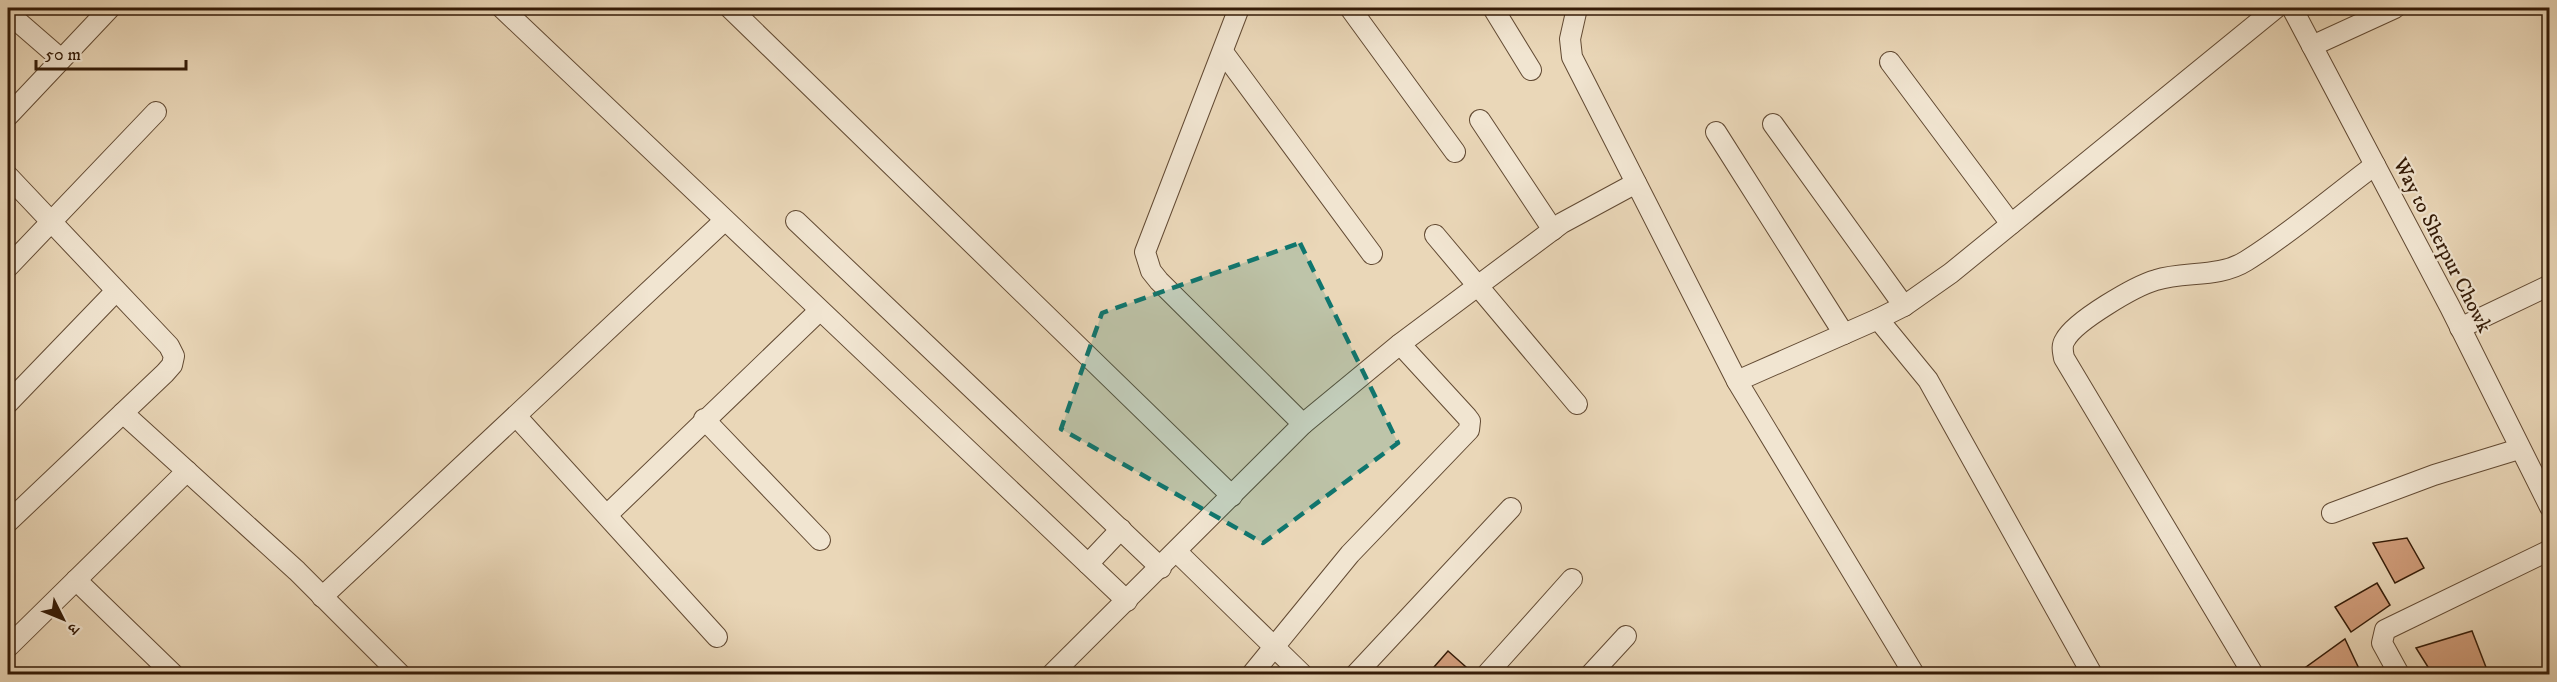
<svg xmlns="http://www.w3.org/2000/svg" width="2557" height="682" font-family="'IM FELL DW Pica','Noto Serif Devanagari',serif">
	<rect width="100%" height="100%" fill="#ead7b8"/>
	<filter id="stains"><feTurbulence type="fractalNoise" baseFrequency=".00333" numOctaves="4"/><feColorMatrix values="0 0 0 0 .2 0 0 0 0 .09 0 0 0 0 .02 0 0 0 .5 -.17"/></filter>
	<radialGradient id="worn" r=".72"><stop offset=".6" stop-color="#630" stop-opacity="0"/><stop offset="1" stop-color="#630" stop-opacity=".3"/></radialGradient>
	<g fill="#d29e7c" stroke="#341b07" stroke-width="1.5">
		<path d="M2407 538 2424 568 2395 583 2373 543Z"/>
		<path d="M2377 583 2390 605 2351 632 2335 607Z"/>
		<path d="M2472 631 2489 675H2433L2416 648Z"/>
		<path d="M2345 639 2362 675H2295Z"/>
		<path d="M1448 651 1475 675H1427Z"/>
	</g>
	<g fill="none" stroke-linecap="round" stroke-linejoin="round">
		<defs>
			<g id="minor">
				<path d="M502 8 1127 601"/>
				<path d="M730 8 1232 496"/>
				<path d="M1350 8 1455 152"/>
				<path d="M1493 8 1531 70"/>
				<path d="M1577 8 1570 39 1572 57 1737 381 1914 674"/>
				<path d="M2292 8 2450 307 2550 507"/>
				<path d="M8 13 61 59"/>
				<path d="M2312 46 2395 8"/>
				<path d="M1223 52 1372 254"/>
				<path d="M1890 62 2011 224"/>
				<path d="M8 116 110 8"/>
				<path d="M1480 120 1553 230"/>
				<path d="M1773 124 1904 306"/>
				<path d="M1716 132 1844 334"/>
				<path d="M8 176 169 346 174 356 172 365 165 373 8 522"/>
				<path d="M796 221 1161 568"/>
				<path d="M1435 235 1577 404"/>
				<path d="M8 267 156 112"/>
				<path d="M1878 319 1928 380 2092 674"/>
				<path d="M2460 328 2550 285"/>
				<path d="M1737 381 1878 319 1904 306 1951 273 2276 8"/>
				<path d="M8 403 116 291"/>
				<path d="M123 413 297 571 400 674"/>
				<path d="M516 416 717 637"/>
				<path d="M704 419 820 540"/>
				<path d="M1303 424 1400 344 1562 223 1636 183"/>
				<path d="M2332 513 2434 475 2519 449"/>
				<path d="M607 515 819 311"/>
				<path d="M1177 552 1302 674"/>
				<path d="M1088 564 1121 529"/>
				<path d="M76 580 173 674"/>
				<path d="M322 597 724 221"/>
				<path d="M8 647 187 471"/>
				<path d="M1052 674 1303 424 1159 281 1151 271 1145 252 1239 8"/>
				<path d="M1252 674 1350 554 1469 430 1470 421 1467 417 1400 344"/>
				<path d="M1356 674 1511 508"/>
				<path d="M1487 674 1572 579"/>
				<path d="M1591 674 1626 636"/>
				<path d="M2253 674 2064 358C2063 352 2061 346 2065 340 2075 321 2135 286 2156 280 2185 271 2219 278 2246 261 2291 233 2332 197 2375 165"/>
				<path d="M2399 674 2382 643 2385 630 2550 550"/>
			</g>
		</defs>
		<use href="#minor" stroke="#624a33" stroke-width="22"/>
		<use href="#minor" stroke="#f1e5d1" stroke-width="20"/>
	</g>
	<path fill="#0f766e" fill-opacity="0.2" stroke="#0f766e" stroke-width="4.5" stroke-dasharray="12 8" stroke-linejoin="round" d="M1300 243 1398 443 1263 543 1061 429 1102 313Z"/>
	<g text-anchor="middle" stroke-width="4.5" stroke-linejoin="round" paint-order="stroke">
		<g font-size="21" fill="#341b07" stroke="#f1e5d1">
			<text transform="translate(2443 245) rotate(63)" y="7">Way to Sherpur Chowk</text>
		</g>
	</g>
	<rect width="2557" height="682" fill="none" stroke="#ead7b8" stroke-width="30"/>
	<rect x="9" y="9" width="2539" height="664" fill="none" stroke="#341b07" stroke-width="3"/>
	<rect x="15" y="15" width="2527" height="652" fill="none" stroke="#341b07" stroke-width="1.5"/>
	<g transform="translate(63 619) rotate(133)" stroke="#f1e5d1" stroke-width="4.5" paint-order="stroke">
	<path d="M0-4.5L10 22L0 15L-10 22Z" fill="#341b07"/>
	<text y="-9" font-size="16" font-weight="bold" text-anchor="middle" fill="#341b07">उ</text>
	</g>
	<path d="M36 60v9h150v-9" fill="none" stroke="#341b07" stroke-width="3"/>
	<text x="45" y="60" font-size="18" fill="#341b07" stroke="#f1e5d1" stroke-width="4.5" paint-order="stroke">50 m</text>
	<rect width="100%" height="100%" filter="url(#stains)"/>
	<rect width="100%" height="100%" fill="url(#worn)"/>
</svg>
